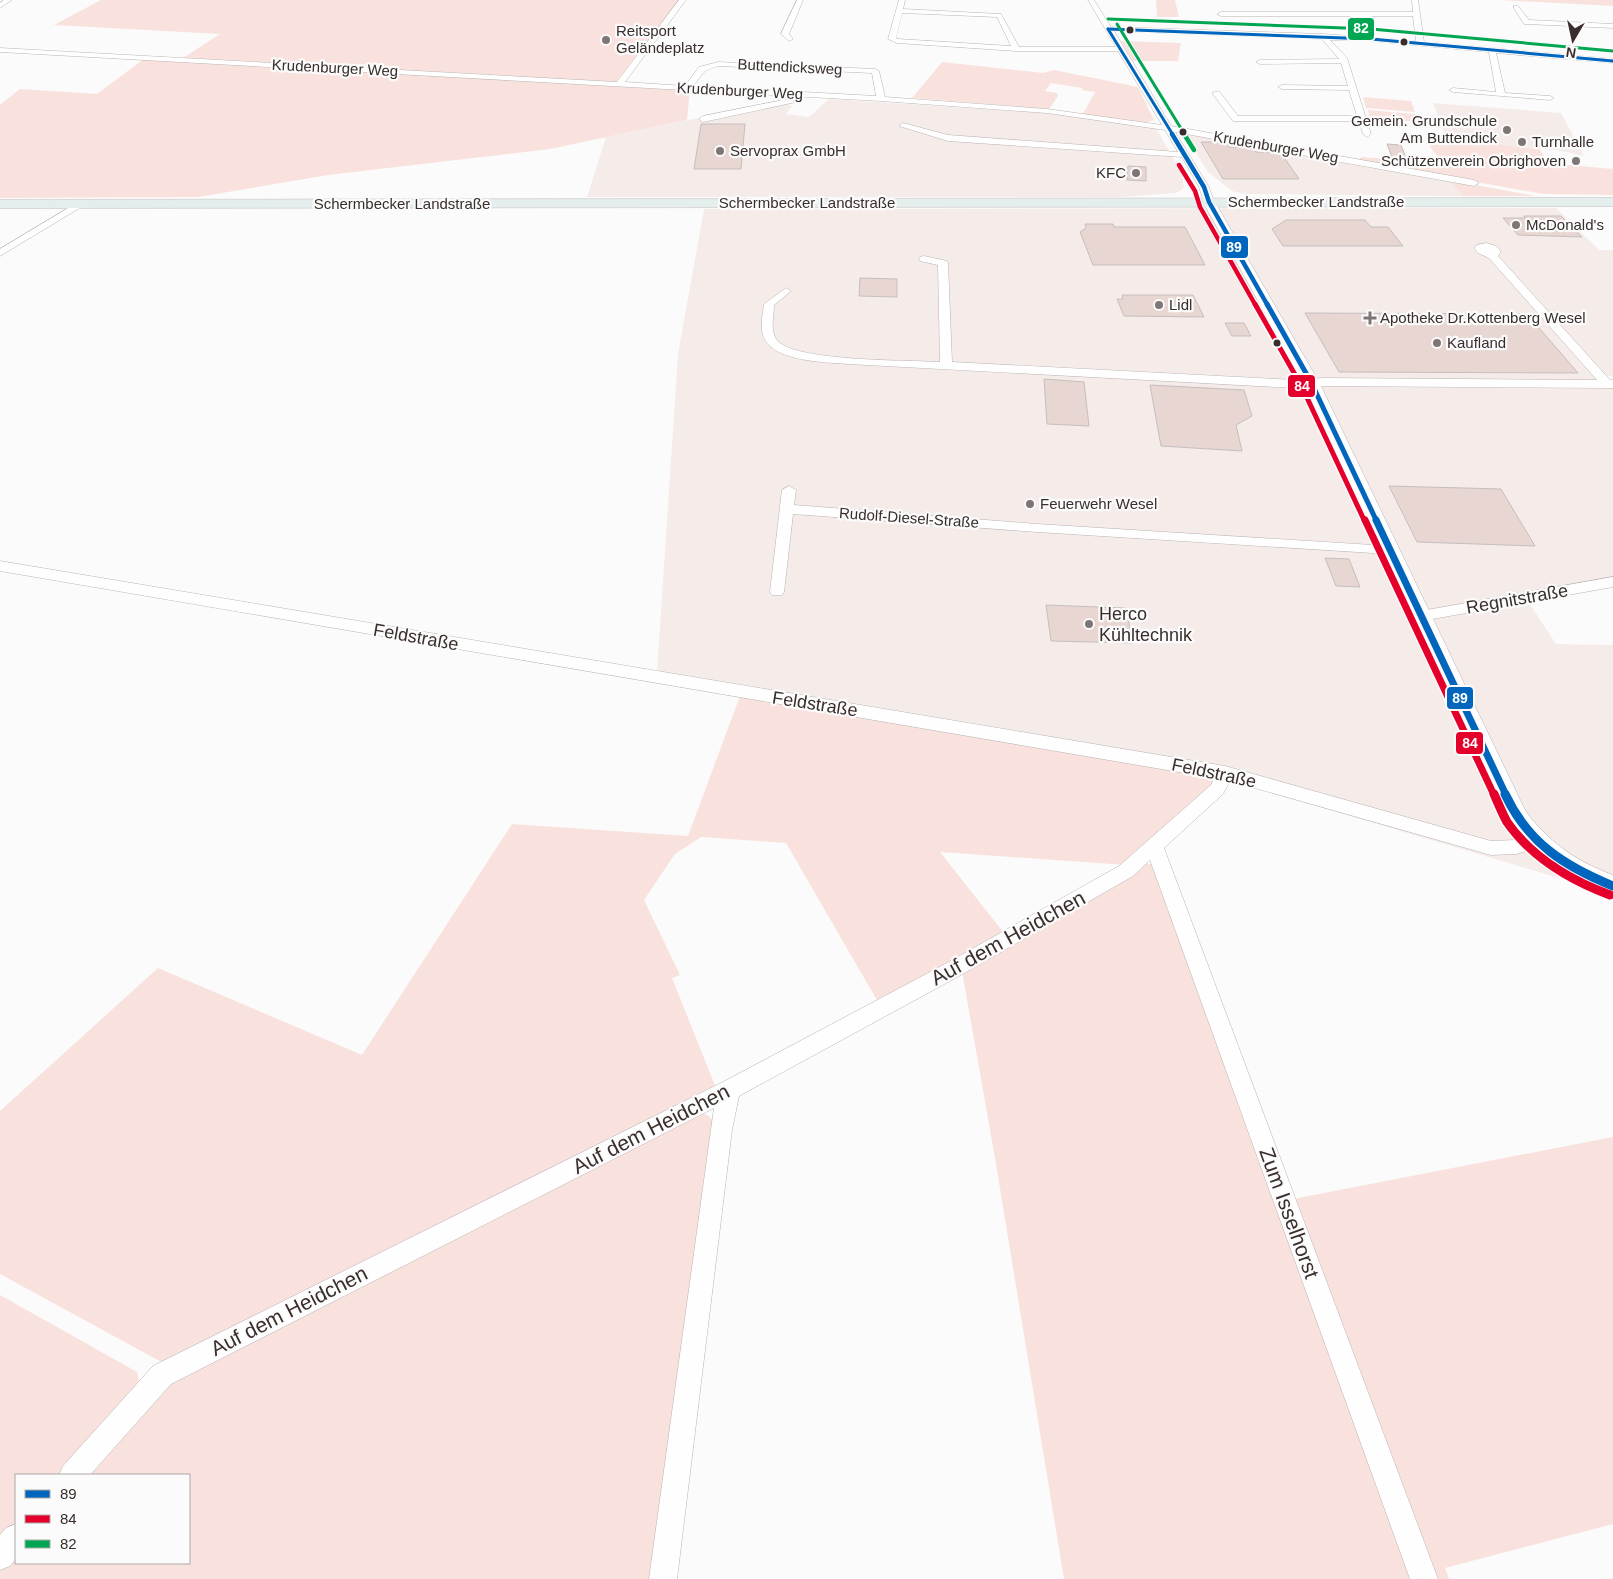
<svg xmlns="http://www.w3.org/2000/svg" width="1613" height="1579" font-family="Helvetica,sans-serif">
	<rect width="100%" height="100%" fill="#fbfbfb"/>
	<g fill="#f5ecea">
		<path d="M829 99 1047 113 1156 128 1182 174 1184 188 1176 193 1120 197H587L606 137 781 101 792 106 786 114 809 117Z"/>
		<path d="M1433 103 1561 113 1584 156 1556 150 1501 145 1500 142 1446 138Z"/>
		<path d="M1183 131 1449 180 1463 196 1245 194 1232 191 1208 172Z"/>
		<path d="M1556 208 1599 250H1613V377L1607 375 1613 383V587L1529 603 1556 644 1613 645V894L1235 782 1233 768 657 672 678 354 704 209Z"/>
	</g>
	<g fill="#f9e2dd">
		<path d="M101 0H681L619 83 690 89 687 120 550 149 328 175 199 197 0 198V105L20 89 97 94 148 56 183 58 220 34 54 25Z"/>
		<path d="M1156 0H1175L1179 17H1157Z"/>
		<path d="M1500 0H1613V6Z"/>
		<path d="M1121 41 1181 43 1178 61H1133Z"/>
		<path d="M942 62 1043 73 1054 70 1138 87 1154 120C1141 127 1099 116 1083 114L1095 92 1082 90V88L1051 83 1045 91 1057 93 1058 96 1049 109 912 98Z"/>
		<path d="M1363 97 1411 101 1415 112 1366 108Z"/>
		<path d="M1368 110 1415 114 1418 122 1370 118Z"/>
		<path d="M1446 138 1500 142 1501 145 1540 149 1547 163 1613 169V195L1543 194 1359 161 1361 157 1444 163 1432 150 1429 144 1448 145Z"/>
		<path d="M1449 180 1536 196H1463Z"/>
		<path d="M740 696 1213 776 1212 787 1125 865 940 852 1004 933 878 1002 786 843 701 837 675 854 644 900 680 975 672 978 716 1088 165 1364 0 1274V1111L158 968 362 1055 512 824 688 836Z"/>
		<path d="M1145 863 1154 865 1293 1199 1613 1137V1524L1445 1568 1449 1579H1064L995 1158 962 971Z"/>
		<path d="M699 1112 707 1115 715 1122 656 1579H0V1567L16 1549V1563H189V1475H82L150 1398 183 1373Z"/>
		<path d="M0 1295 137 1372 140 1386 60 1475H16V1524L0 1542Z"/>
	</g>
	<g fill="#e8d6d2" stroke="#c4bfbd">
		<path d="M701 124H745L741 169H694Z"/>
		<path d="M1201 142H1222L1226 143 1229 147H1248L1253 148 1256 152 1281 153 1299 179H1223Z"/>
		<path d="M1387 144 1401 145 1406 158 1392 157Z"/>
		<path d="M1128 166 1146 167V181L1127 180Z"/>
		<path d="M1524 216H1561L1582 237 1518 235 1503 218H1525Z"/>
		<path d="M1286 220H1365L1371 227H1388L1403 246H1283L1272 229Z"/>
		<path d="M1085 224H1113L1114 227H1185L1205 265H1093L1080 232 1086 228Z"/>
		<path d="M860 278 897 279V297L859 296Z"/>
		<path d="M1122 295H1193L1204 317 1124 316 1117 299H1123Z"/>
		<path d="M1305 313 1527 314 1578 373 1339 372Z"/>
		<path d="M1225 323H1244L1251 336H1232Z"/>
		<path d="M1044 379 1084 382 1089 426 1047 424Z"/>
		<path d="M1150 385 1244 390 1252 416 1236 425 1242 451 1161 446Z"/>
		<path d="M1389 486 1501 489 1535 546 1417 542Z"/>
		<path d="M1325 558 1349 559 1360 587 1336 586Z"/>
		<path d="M1046 605 1126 608 1133 643 1051 641Z"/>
	</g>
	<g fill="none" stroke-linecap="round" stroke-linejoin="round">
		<defs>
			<g id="street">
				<path d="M4 0H12L0 8V3Z"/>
				<path d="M679 0H686L625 82 685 86 699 67 718 62 875 69 879 71 885 97 1047 109 1162 125 1118 51H1016L897 43 888 39 899 0H905L903 9 1001 14 1019 47H1116L1088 0H1094L1111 27 1323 34 1416 41 1413 16H1221L1217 14 1221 12H1413L1412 0H1418L1424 42 1613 59V63L1496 53 1505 93 1550 96 1554 98 1550 100 1453 92 1449 90 1453 88 1496 92 1489 52 1371 41 1330 40 1347 58 1371 134 1367 137 1363 134 1359 121H1233L1212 93 1219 91 1238 116H1357L1349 90 1282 89 1278 87 1282 85 1348 86 1341 63 1260 64 1256 62 1260 60 1339 59 1322 39 1114 31 1171 126 1474 180 1479 183 1474 186 1175 132 1209 187 1214 202 1209 205 1204 202 1199 187 1182 157 948 141 899 126 903 123 948 135 1178 152 1165 130 1047 113 881 101 0 52V48L617 82ZM902 13 997 17 1011 46 898 39 896 38ZM718 66 872 73 876 96 693 86 705 71Z"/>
				<path d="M797 0H803L789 34 793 39 789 41 781 34Z"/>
				<path d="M1514 6H1518L1529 20 1613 24V28L1527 24H1524L1514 8Z"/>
				<path d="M793 98H796V102L703 122 699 119 703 116Z"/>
				<path d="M80 201 85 204 83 206 0 256V249Z"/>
				<path d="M1486 243 1496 246 1501 251 1498 256 1610 380H1613V388L1324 386 1295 388 848 364C825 362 771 362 763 335 760 325 763 314 764 304L786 288 791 291 774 305C774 316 770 329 776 339 790 362 911 360 940 362L938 265 920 261 919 259 920 257 924 256 947 261 948 263 952 362 1295 380 1324 378 1597 380 1489 258 1478 253 1474 248 1477 245Z"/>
				<path d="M789 486 796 490 794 505 1037 524 1389 546 1394 547 1396 550 1394 553 1389 554 1037 532 793 514 784 592 782 595H772L770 592 782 490Z"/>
				<path d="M0 561 1225 766 1491 841 1516 840 1536 835 1542 837 1545 842 1542 847 1516 854 1491 855 1230 781 1223 794 1164 848 1438 1579H1410L1150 860 1133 876 961 975 739 1096 732 1130 677 1579H649L714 1108 171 1384 90 1475H59L63 1466 153 1366 721 1083 947 963 1119 866 1211 785 1214 778 0 571Z"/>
				<path d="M1613 577V587L1421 621 1416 620 1413 616 1416 612 1421 611Z"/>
				<path d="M16 1524V1559L10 1566 0 1570V1535L6 1528Z"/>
			</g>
			<path id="secondary" d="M1209 198 1215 202 1319 382 1525 810C1547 841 1577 862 1613 875V897C1569 882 1533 860 1506 822L1303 382 1203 202Z"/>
			<path id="primary" d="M1613 198V206L0 208V200Z"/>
		</defs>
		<use href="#street" stroke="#b8b3b2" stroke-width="1"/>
		<use href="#secondary" stroke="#b8b3b2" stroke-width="1"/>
		<use href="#primary" stroke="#dad8d7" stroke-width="2"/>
		<use href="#street" fill="#fefefe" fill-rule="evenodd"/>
		<use href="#secondary" fill="#fefefe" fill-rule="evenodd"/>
		<use href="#primary" fill="#e3eeed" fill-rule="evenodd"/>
		<defs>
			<g id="bus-1-far4">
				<path d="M1108 29 1173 135"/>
				<path d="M1108 29 1371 39 1613 61"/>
			</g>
			<path id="bus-1-far3" d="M1172 134 1204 187 1209 202 1268 306"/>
			<path id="bus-1-far2" d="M1267 304 1311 382 1377 522"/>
			<path id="bus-1-far1" d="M1376 520 1506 795"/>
			<path id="bus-1" d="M1505 794C1528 843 1564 866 1613 886"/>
			<path id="bus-2-far3" d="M1179 165 1195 191 1200 207 1256 306"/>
			<path id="bus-2-far2" d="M1255 304 1302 387 1365 522"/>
			<path id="bus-2-far1" d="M1365 520 1494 795"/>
			<path id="bus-2" d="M1494 794C1498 803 1502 813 1507 822 1532 858 1570 880 1610 895"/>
			<g id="bus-3-far1">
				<path d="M1108 19 1371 29 1613 51"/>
				<path d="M1117 24 1185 135"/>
			</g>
			<path id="bus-3" d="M1184 134 1194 150"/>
		</defs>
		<use href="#bus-1-far4" stroke="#fbfbfb" stroke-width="5"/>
		<use href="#bus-1-far3" stroke="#fbfbfb" stroke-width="6"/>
		<use href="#bus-1-far2" stroke="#fbfbfb" stroke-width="8"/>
		<use href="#bus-1-far1" stroke="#fbfbfb" stroke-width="10"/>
		<use href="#bus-1" stroke="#fbfbfb" stroke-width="12"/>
		<use href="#bus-2-far3" stroke="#fbfbfb" stroke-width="6"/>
		<use href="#bus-2-far2" stroke="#fbfbfb" stroke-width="8"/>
		<use href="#bus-2-far1" stroke="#fbfbfb" stroke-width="10"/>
		<use href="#bus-2" stroke="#fbfbfb" stroke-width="12"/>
		<use href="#bus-3-far1" stroke="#fbfbfb" stroke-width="5"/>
		<use href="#bus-3" stroke="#fbfbfb" stroke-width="6"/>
		<use href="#bus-1-far4" stroke="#0065bd" stroke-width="3"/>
		<use href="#bus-1-far3" stroke="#0065bd" stroke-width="4.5"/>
		<use href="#bus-1-far2" stroke="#0065bd" stroke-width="5"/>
		<use href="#bus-1-far1" stroke="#0065bd" stroke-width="7"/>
		<use href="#bus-1" stroke="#0065bd" stroke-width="9"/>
		<use href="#bus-2-far3" stroke="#e4002b" stroke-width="4.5"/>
		<use href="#bus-2-far2" stroke="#e4002b" stroke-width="5"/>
		<use href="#bus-2-far1" stroke="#e4002b" stroke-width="7"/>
		<use href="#bus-2" stroke="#e4002b" stroke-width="9"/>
		<use href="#bus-3-far1" stroke="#00a651" stroke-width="3"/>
		<use href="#bus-3" stroke="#00a651" stroke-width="4.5"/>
	</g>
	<g fill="#392e2c" stroke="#fbfbfb" stroke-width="2">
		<circle cx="1130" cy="30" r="4.5"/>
		<circle cx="1404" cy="42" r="4.5"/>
		<circle cx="1183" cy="132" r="4.5"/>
		<circle cx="1277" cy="343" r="4.5"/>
	</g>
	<g fill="#7d7674" stroke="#fbfbfb" stroke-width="2">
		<circle cx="606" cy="40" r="5"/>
		<circle cx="1507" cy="130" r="5"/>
		<circle cx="1522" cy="142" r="5"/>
		<circle cx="720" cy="151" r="5"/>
		<circle cx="1576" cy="161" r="5"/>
		<circle cx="1136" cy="173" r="5"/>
		<circle cx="1516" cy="225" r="5"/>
		<circle cx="1159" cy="305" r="5"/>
		<path d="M1367.5 310.5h5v5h5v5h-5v5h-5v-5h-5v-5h5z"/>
		<circle cx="1437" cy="343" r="5"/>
		<circle cx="1030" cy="504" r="5"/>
		<circle cx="1089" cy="624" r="5"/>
	</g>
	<g text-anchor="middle" stroke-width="4.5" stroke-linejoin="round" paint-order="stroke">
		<g font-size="15" fill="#392e2c" stroke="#fbfbfb" text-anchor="start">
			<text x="616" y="36">Reitsport<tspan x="616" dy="17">Geländeplatz</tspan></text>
			<text x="1497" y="126" text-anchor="end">Gemein. Grundschule<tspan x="1497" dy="17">Am Buttendick</tspan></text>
			<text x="1532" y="147">Turnhalle</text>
			<text x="730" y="156">Servoprax GmbH</text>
			<text x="1566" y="166" text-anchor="end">Schützenverein Obrighoven</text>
			<text x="1126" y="178" text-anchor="end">KFC</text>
			<text x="1526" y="230">McDonald's</text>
			<text x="1169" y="310">Lidl</text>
			<text x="1380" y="323">Apotheke Dr.Kottenberg Wesel</text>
			<text x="1447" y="348">Kaufland</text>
			<text x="1040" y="509">Feuerwehr Wesel</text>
		</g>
		<g font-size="15" fill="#392e2c" stroke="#fbfbfb">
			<text transform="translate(790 67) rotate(3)" y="5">Buttendicksweg</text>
			<text transform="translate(335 68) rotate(3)" y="5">Krudenburger Weg</text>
			<text transform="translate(740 91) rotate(3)" y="5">Krudenburger Weg</text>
			<text transform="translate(1276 147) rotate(10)" y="5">Krudenburger Weg</text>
			<text x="1316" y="207">Schermbecker Landstraße</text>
			<text x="807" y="208">Schermbecker Landstraße</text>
			<text x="402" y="209">Schermbecker Landstraße</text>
			<text transform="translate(909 518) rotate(4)" y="5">Rudolf-Diesel-Straße</text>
		</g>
		<g font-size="18" fill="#392e2c" stroke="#fbfbfb">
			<text transform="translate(1517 599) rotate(-10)" y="6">Regnitstraße</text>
			<text transform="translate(416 637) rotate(10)" y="6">Feldstraße</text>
			<text transform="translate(815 704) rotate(9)" y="6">Feldstraße</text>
			<text transform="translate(1214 773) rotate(12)" y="6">Feldstraße</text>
		</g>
		<g font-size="18" fill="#392e2c" stroke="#fbfbfb" text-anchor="start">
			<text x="1099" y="620">Herco<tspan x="1099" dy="21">Kühltechnik</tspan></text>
		</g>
		<g font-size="21" fill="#392e2c" stroke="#fbfbfb">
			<text transform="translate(1008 938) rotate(-29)" y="7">Auf dem Heidchen</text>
			<text transform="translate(651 1129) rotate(-27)" y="7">Auf dem Heidchen</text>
			<text transform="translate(1289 1213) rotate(70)" y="7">Zum Isselhorst</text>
			<text transform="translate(289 1311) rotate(-27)" y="7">Auf dem Heidchen</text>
		</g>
	</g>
	<g stroke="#fbfbfb" stroke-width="2">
		<rect x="1347" y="17" width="28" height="24" rx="5" fill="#00a651"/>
		<rect x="1220" y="235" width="29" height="24" rx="5" fill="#0065bd"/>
		<rect x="1287" y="374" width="29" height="24" rx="5" fill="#e4002b"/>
		<rect x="1446" y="686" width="28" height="24" rx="5" fill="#0065bd"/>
		<rect x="1455" y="731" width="29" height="24" rx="5" fill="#e4002b"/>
	</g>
	<g font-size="14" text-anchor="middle" font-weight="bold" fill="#fff">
		<text x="1361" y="33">82</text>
		<text x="1234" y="252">89</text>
		<text x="1302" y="391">84</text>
		<text x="1460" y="703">89</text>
		<text x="1470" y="748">84</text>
	</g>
	<rect x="15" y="1474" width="175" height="90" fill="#fbfbfb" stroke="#ada9a8"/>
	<rect x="25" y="1490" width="25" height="8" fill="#0065bd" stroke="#ada9a8"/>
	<text x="60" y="1499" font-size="15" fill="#392e2c">89</text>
	<rect x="25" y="1515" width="25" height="8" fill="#e4002b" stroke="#ada9a8"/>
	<text x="60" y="1524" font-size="15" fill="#392e2c">84</text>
	<rect x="25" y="1540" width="25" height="8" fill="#00a651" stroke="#ada9a8"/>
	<text x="60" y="1549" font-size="15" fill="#392e2c">82</text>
	<g transform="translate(1573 40) rotate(189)" stroke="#fbfbfb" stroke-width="4" paint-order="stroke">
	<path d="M0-4L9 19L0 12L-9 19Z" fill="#392e2c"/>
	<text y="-8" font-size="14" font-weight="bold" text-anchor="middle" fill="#392e2c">N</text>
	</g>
</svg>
